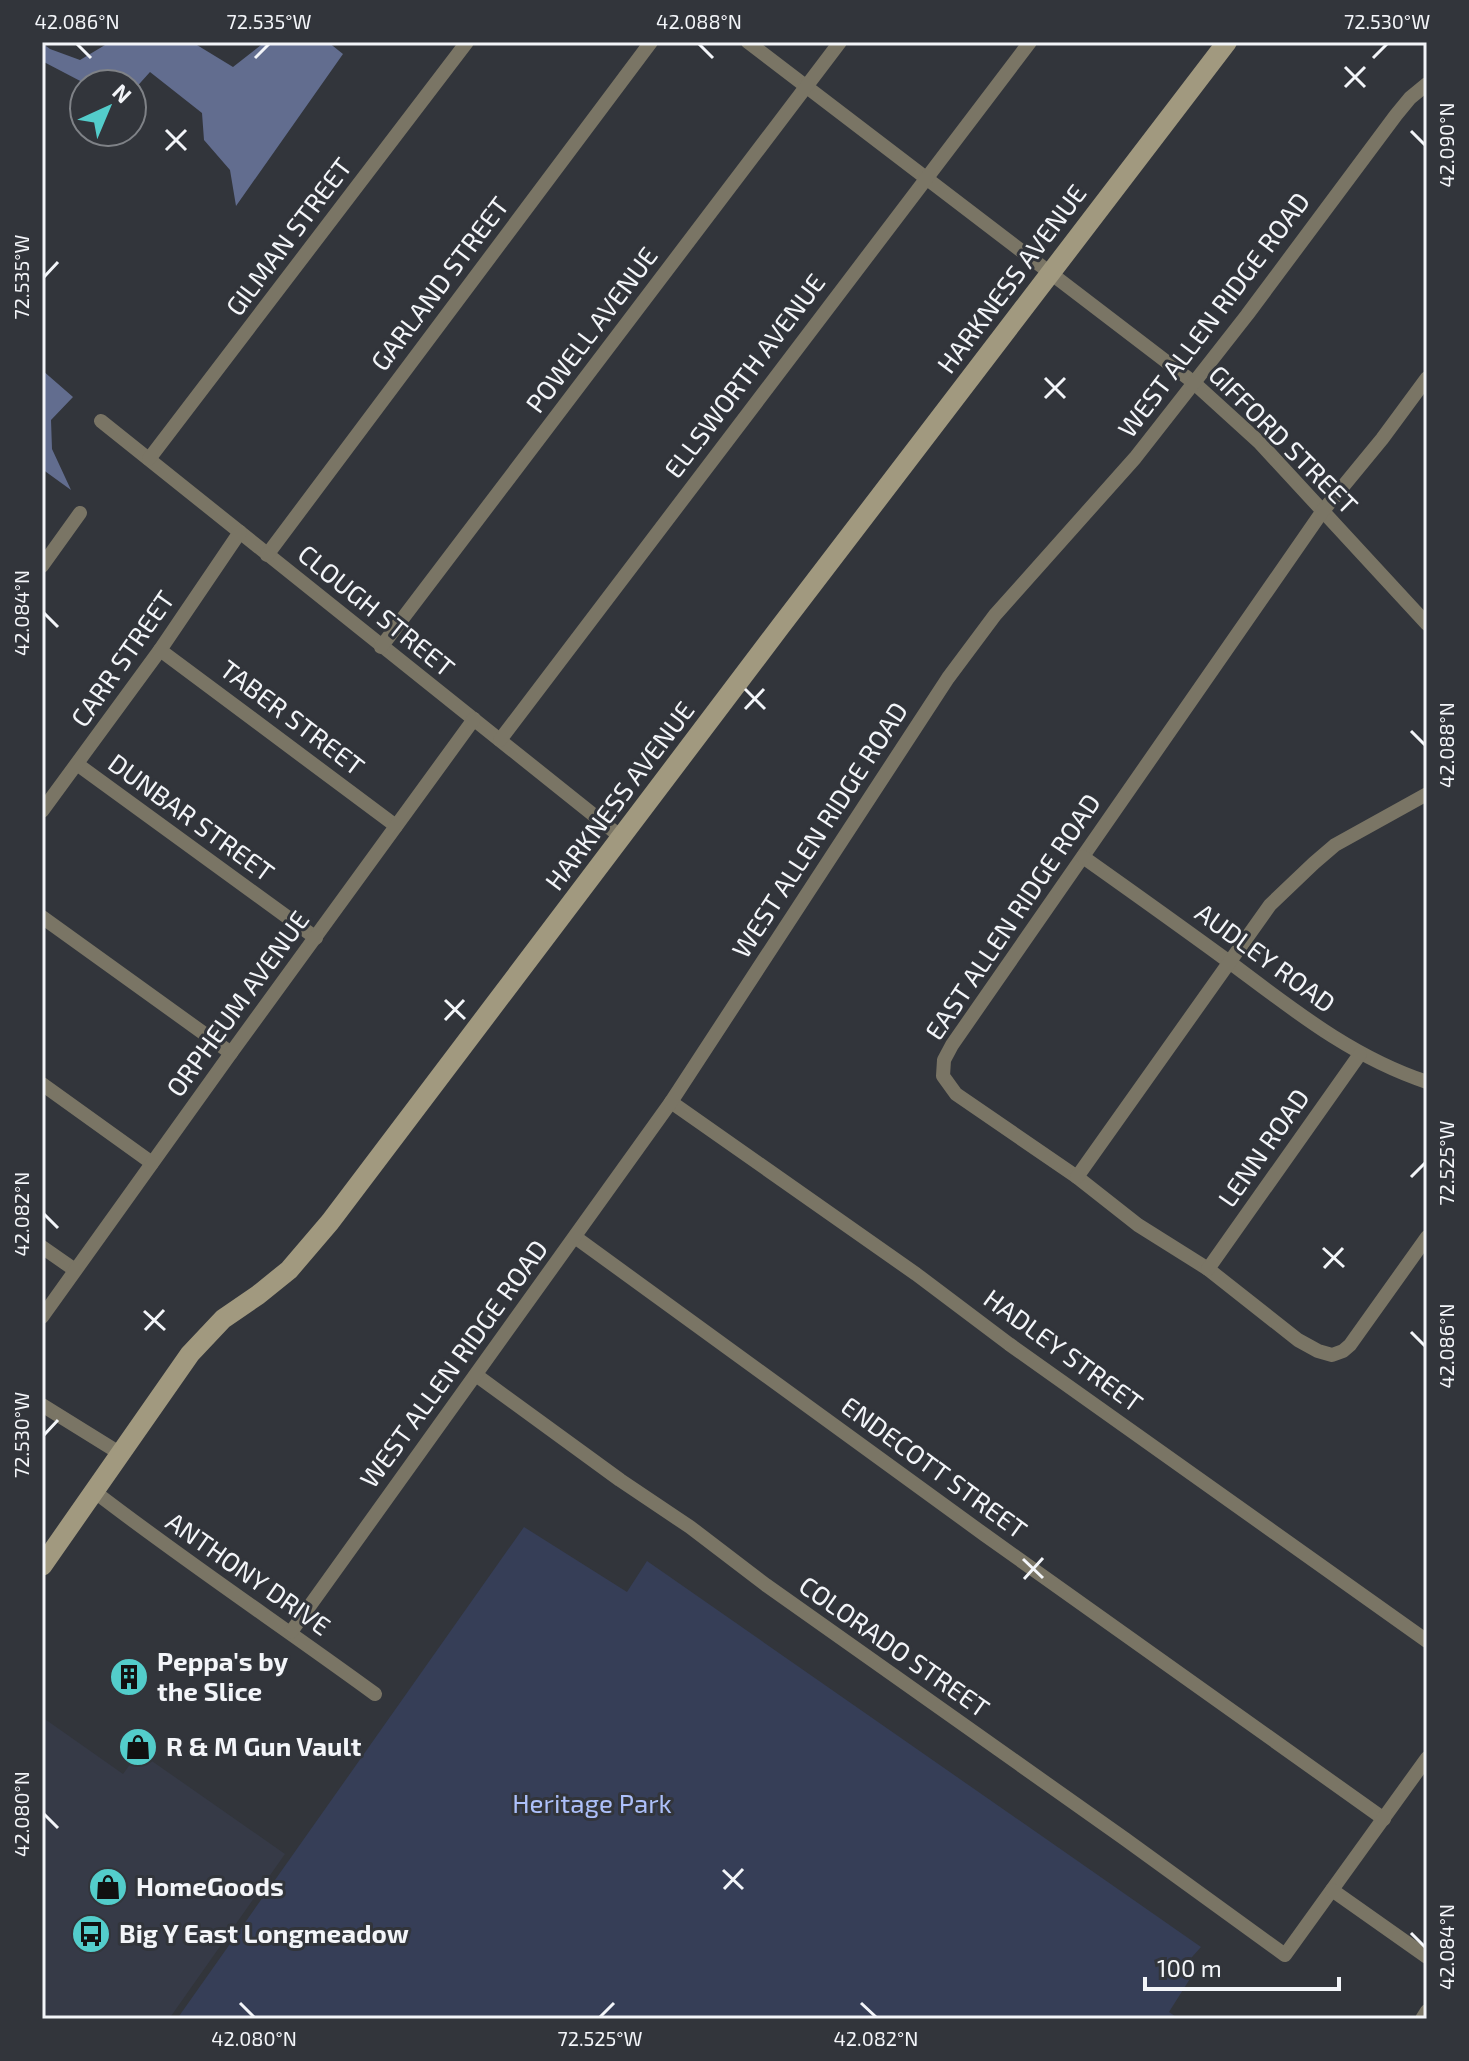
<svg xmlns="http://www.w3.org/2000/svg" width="1469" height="2061" font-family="'Exo 2',sans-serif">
	<rect width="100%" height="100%" fill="#32353b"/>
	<path fill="#363a47" d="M42 1717 123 1774 139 1752 285 1854 169 2019H42Z"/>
	<path fill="#363e57" d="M524 1527 627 1592 647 1561 1201 1947 1184 1966 1193 1974 1169 2012 1179 2019H177Z"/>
	<g fill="#626d8f">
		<path d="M110 42H192L233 67 265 42H328L343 54 236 206 230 170 204 140 202 113 150 72 132 92V84H86L42 61V43L50 49 80 60Z"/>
		<path d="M42 370 73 397 51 420 52 449 71 490 42 469Z"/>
	</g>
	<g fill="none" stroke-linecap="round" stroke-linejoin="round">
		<g stroke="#7a7565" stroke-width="14">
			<path d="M748 42 1193 382 1259 442 1427 624"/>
			<path d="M1427 378 1382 439 1322 512 952 1045 944 1060 943 1076 956 1094 1077 1177 1138 1225 1208 1269 1298 1340 1318 1351 1332 1355 1343 1351 1350 1345 1427 1237"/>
			<path d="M101 421 621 837"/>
			<path d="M149 459 467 42"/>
			<path d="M267 555 651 42"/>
			<path d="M42 566 80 513"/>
			<path d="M381 647 840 42"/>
			<path d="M160 650 396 826"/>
			<path d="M500 740 1030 42"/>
			<path d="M77 764 316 938"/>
			<path d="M42 811 160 650 240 532"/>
			<path d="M1083 857C1131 891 1180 926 1228 961 1291 1008 1351 1057 1427 1082"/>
			<path d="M42 917 231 1053"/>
			<path d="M42 1084 152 1163"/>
			<path d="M671 1102 916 1274 1009 1344 1427 1641"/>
			<path d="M1077 1177 1270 905 1314 863 1335 845 1427 794"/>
			<path d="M575 1237 985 1535 1384 1819"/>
			<path d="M42 1247 75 1270"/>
			<path d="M1208 1269 1360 1054"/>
			<path d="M42 1317 231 1053 474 719"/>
			<path d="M476 1375 620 1480 690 1527 766 1585 1125 1839 1285 1955 1427 1758"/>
			<path d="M42 1405 121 1454"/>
			<path d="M95 1492C186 1562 282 1626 375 1694"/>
			<path d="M291 1632 671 1102 948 678 995 615 1135 458 1247 315 1396 115 1410 98 1427 84"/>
			<path d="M1332 1890 1427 1957"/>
			<path d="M1422 2019 1427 2011"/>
		</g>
		<path stroke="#a1997f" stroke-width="20" d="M42 1566 190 1354 223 1319 258 1295 289 1270 330 1222 780 627 1227 42"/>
	</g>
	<path fill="none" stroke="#f3f5f9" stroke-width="3" d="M77 44 91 58M699 44 713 58M255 58 269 44M1373 58 1387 44M1345 67 1365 87M1345 87 1365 67M166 130 186 150M1411 131 1425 145M166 150 186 130M44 277 58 262M1045 378 1065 398M1045 398 1065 378M44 613 58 627M745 689 765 709M745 709 764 689M1411 731 1425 745M445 1000 465 1019M445 1020 464 1000M1411 1177 1425 1163M44 1214 58 1228M1323 1248 1344 1267M1324 1268 1343 1248M144 1311 165 1330M145 1330 164 1310M1411 1332 1425 1346M44 1435 58 1420M1023 1559 1043 1578M1024 1579 1043 1558M44 1814 58 1828M723 1870 743 1889M724 1889 743 1869M1411 1933 1425 1947M240 2003 254 2017M861 2003 876 2017M600 2017 614 2003"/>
	<defs>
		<symbol id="building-disc" viewBox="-11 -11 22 22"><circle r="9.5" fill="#53cdcb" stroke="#32353b"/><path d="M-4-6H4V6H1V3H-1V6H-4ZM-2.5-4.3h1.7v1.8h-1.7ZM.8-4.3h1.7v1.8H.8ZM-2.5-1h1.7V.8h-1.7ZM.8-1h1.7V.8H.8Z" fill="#111"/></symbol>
		<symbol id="shop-disc" viewBox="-11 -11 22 22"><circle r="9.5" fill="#53cdcb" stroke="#32353b"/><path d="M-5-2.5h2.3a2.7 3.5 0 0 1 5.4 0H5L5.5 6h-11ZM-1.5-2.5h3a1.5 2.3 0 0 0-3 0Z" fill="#111"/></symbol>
		<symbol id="bus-disc" viewBox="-11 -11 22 22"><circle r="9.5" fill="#53cdcb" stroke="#32353b"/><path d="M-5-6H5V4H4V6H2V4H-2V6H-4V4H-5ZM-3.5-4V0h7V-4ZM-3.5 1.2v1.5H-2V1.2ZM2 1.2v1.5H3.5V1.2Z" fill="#111"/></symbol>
	</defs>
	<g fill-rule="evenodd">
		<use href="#building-disc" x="107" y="1655" width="44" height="44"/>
		<use href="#shop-disc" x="116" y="1725" width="44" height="44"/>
		<use href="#shop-disc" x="86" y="1865" width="44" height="44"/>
		<use href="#bus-disc" x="69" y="1912" width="44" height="44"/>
	</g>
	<g text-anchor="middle" stroke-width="6" stroke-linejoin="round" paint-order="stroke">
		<g font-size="26" fill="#f3f5f9" stroke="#32353b">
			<text transform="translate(289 237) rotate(-53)" y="9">GILMAN STREET</text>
			<text transform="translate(1012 279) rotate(-53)" y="9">HARKNESS AVENUE</text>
			<text transform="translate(440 284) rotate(-53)" y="9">GARLAND STREET</text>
			<text transform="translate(1214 315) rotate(-53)" y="9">WEST ALLEN RIDGE ROAD</text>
			<text transform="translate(592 330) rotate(-53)" y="9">POWELL AVENUE</text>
			<text transform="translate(745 376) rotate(-53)" y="9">ELLSWORTH AVENUE</text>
			<text transform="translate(1283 440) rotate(45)" y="9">GIFFORD STREET</text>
			<text transform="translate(376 611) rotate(39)" y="9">CLOUGH STREET</text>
			<text transform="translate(123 659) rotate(-55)" y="9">CARR STREET</text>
			<text transform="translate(292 718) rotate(37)" y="9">TABER STREET</text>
			<text transform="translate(620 796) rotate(-53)" y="9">HARKNESS AVENUE</text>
			<text transform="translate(191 818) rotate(36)" y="9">DUNBAR STREET</text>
			<text transform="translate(820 830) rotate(-57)" y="9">WEST ALLEN RIDGE ROAD</text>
			<text transform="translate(1013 917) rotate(-56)" y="9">EAST ALLEN RIDGE ROAD</text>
			<text transform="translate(1265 958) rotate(36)" y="9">AUDLEY ROAD</text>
			<text transform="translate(238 1004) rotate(-54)" y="9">ORPHEUM AVENUE</text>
			<text transform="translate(1264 1148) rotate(-55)" y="9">LENN ROAD</text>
			<text transform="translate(1063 1351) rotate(36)" y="9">HADLEY STREET</text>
			<text transform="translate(454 1364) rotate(-54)" y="9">WEST ALLEN RIDGE ROAD</text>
			<text transform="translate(934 1468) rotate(36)" y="9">ENDECOTT STREET</text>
			<text transform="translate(248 1574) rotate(35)" y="9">ANTHONY DRIVE</text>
			<text transform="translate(894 1647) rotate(35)" y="9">COLORADO STREET</text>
		</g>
		<g font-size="26" font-weight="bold" fill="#f3f5f9" stroke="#32353b" text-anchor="start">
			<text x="157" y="1671">Peppa's by<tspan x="157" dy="30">the Slice</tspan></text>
			<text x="166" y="1756">R &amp; M Gun Vault</text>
			<text x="136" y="1896">HomeGoods</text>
			<text x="119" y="1943">Big Y East Longmeadow</text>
		</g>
		<g font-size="26" fill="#adc0fa" stroke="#32353b">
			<text x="592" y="1813">Heritage Park</text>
		</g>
	</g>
	<rect width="1469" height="2061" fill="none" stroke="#32353b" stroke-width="88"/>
	<g transform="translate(108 108) rotate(44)"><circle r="38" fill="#32353b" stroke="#7f8287" stroke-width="2"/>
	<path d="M0-6L14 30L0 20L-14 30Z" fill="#53cdcb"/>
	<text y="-12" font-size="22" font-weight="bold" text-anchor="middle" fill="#f3f5f9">N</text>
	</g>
	<path d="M1145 1977v12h194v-12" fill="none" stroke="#f3f5f9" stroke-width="4"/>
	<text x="1157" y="1977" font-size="24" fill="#f3f5f9" stroke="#32353b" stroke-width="6" paint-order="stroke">100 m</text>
	<rect x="44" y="44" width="1381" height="1973" fill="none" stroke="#f3f5f9" stroke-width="3"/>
	<g font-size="20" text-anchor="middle" fill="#f3f5f9">
		<text x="77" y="29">42.086°N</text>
		<text x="269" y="29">72.535°W</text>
		<text x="699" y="29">42.088°N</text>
		<text x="1387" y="29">72.530°W</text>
		<text transform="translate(1447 145) rotate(-90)" y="7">42.090°N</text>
		<text transform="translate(22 277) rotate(-90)" y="7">72.535°W</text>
		<text transform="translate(22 613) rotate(-90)" y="7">42.084°N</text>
		<text transform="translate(1447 745) rotate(-90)" y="7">42.088°N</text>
		<text transform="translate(1447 1163) rotate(-90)" y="7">72.525°W</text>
		<text transform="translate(22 1214) rotate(-90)" y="7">42.082°N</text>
		<text transform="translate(1447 1346) rotate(-90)" y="7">42.086°N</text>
		<text transform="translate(22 1435) rotate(-90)" y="7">72.530°W</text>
		<text transform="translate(22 1814) rotate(-90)" y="7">42.080°N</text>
		<text transform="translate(1447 1947) rotate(-90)" y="7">42.084°N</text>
		<text x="254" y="2046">42.080°N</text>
		<text x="600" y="2046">72.525°W</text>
		<text x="876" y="2046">42.082°N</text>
	</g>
</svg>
